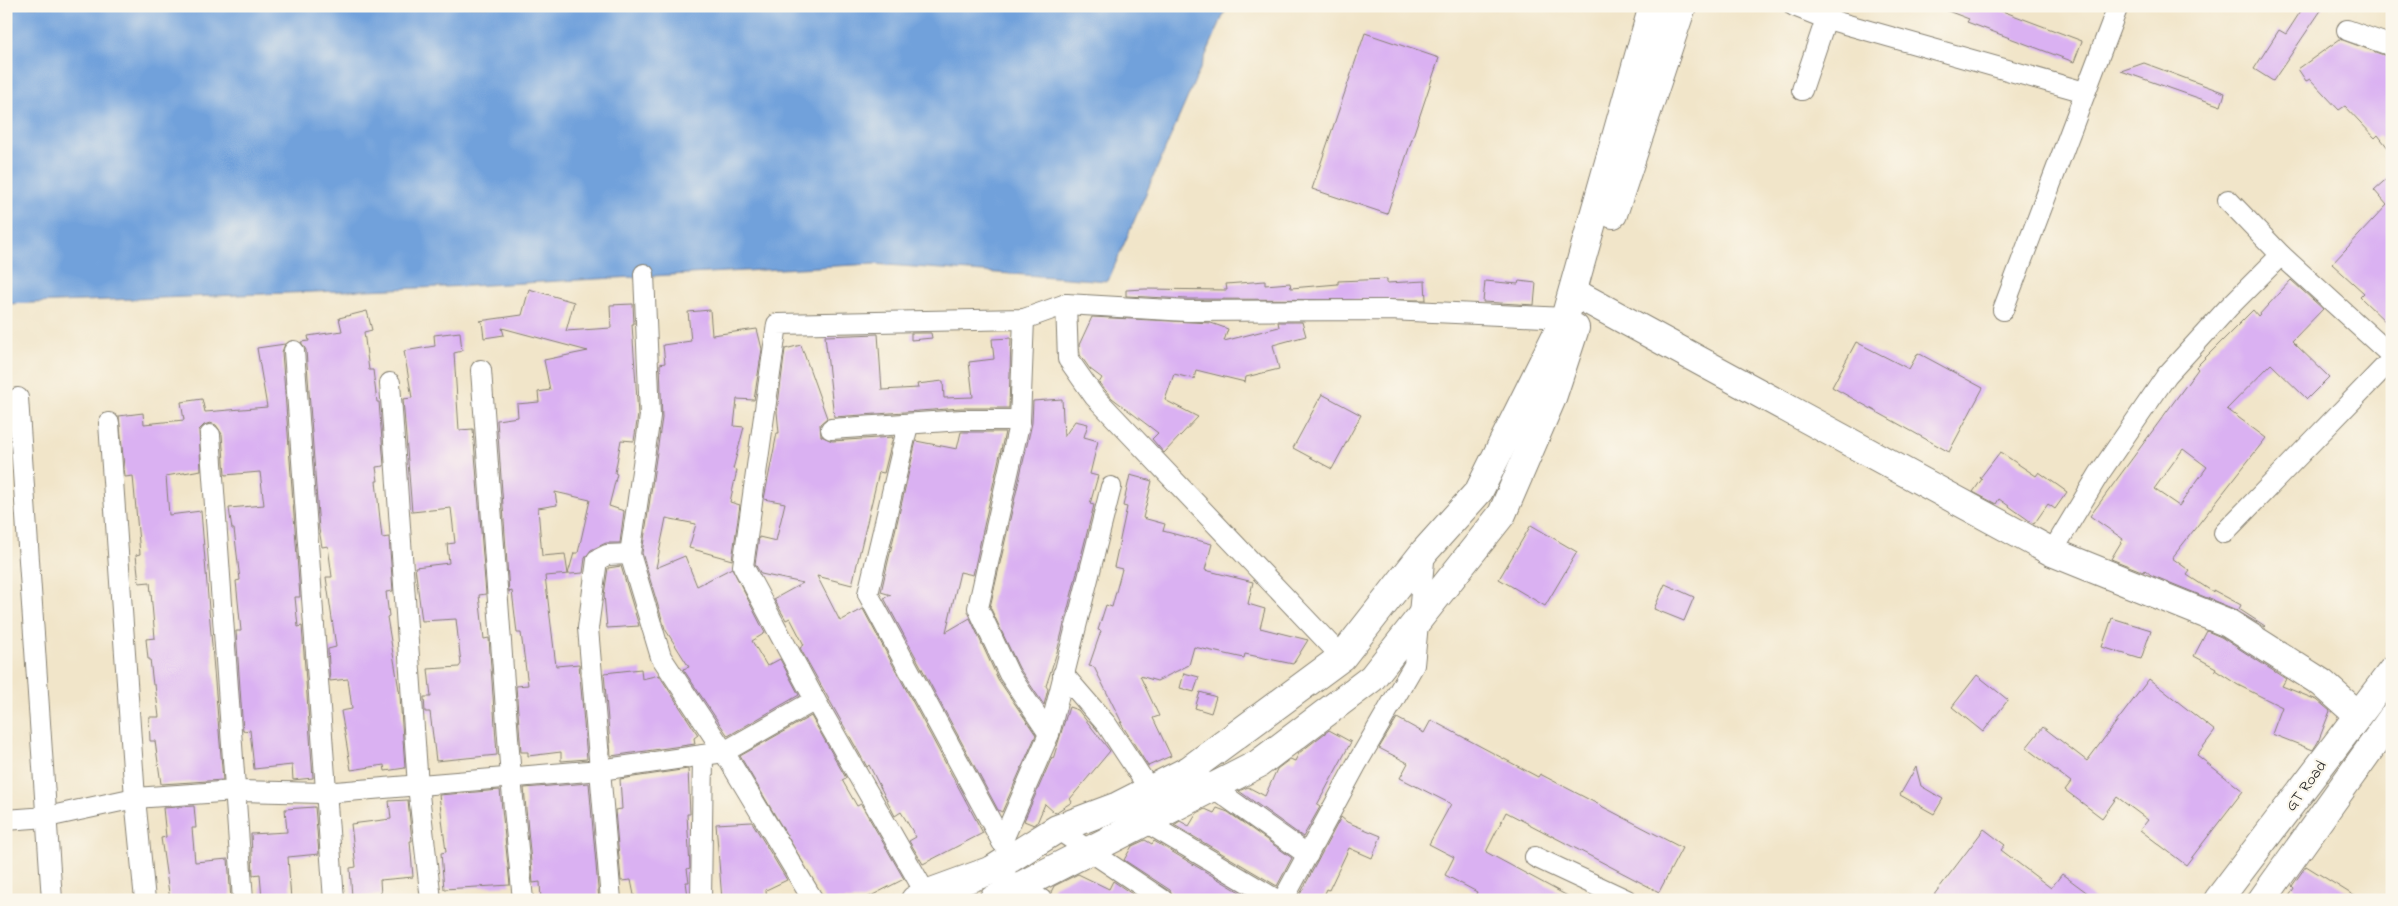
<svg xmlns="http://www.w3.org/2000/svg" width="2398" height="906" font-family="'Indie Flower',sans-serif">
	<rect width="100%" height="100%" fill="#fbf7ec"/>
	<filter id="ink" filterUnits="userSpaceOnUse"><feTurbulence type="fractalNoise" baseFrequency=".02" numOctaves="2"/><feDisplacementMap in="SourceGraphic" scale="10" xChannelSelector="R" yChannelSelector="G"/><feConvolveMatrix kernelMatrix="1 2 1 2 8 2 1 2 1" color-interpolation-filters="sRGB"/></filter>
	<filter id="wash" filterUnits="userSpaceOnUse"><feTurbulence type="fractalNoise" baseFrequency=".0096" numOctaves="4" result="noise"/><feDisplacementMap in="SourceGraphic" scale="20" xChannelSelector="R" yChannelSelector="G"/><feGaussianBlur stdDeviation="1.12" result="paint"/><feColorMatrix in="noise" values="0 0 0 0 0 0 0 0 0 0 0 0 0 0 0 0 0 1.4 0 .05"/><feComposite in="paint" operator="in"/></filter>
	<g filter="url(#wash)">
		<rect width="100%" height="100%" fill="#f1e5c9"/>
		<path fill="#71a1db" stroke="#465e7c" d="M6 6H1225L1226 9 1108 281 873 264 468 286 6 304Z"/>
		<g id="blocks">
			<g fill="#dab1f2" fill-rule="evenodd">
				<path d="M1940 6H1989L2082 41 2074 62 1967 22 1969 19 1940 8Z"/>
				<path d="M2304 6H2324L2273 81 2254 69 2279 30 2286 34Z"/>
				<path d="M1365 33 1439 58 1387 214 1312 189Z"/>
				<path d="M2340 39 2392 58V153L2378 135 2375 138 2345 106 2339 110 2310 79 2306 81 2298 69Z"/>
				<path d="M2144 63 2225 93 2221 106 2121 71Z"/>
				<path d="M2392 174V328L2360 297 2364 293 2332 264 2387 205 2374 190Z"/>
				<path d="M1387 279V283L1425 281 1426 300 1187 299 1126 296V290L1145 289 1227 290 1226 284 1265 281V285L1290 283 1291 288 1338 284V281Z"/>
				<path d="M2291 280 2323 309 2292 341 2329 377 2307 399 2271 364 2227 409 2266 438 2172 558 2190 571 2187 575 2213 592V590L2241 605 2239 609 2265 626 2264 627 2234 609 2151 575 2145 570 2144 572 2111 559 2123 539 2090 516 2198 369 2196 367 2253 310 2258 316ZM2183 449 2207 467 2179 506 2154 489Z"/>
				<path d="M1485 281 1518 284 1519 281 1536 283 1534 305 1483 302Z"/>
				<path d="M529 289 574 302 566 331 611 328 610 305 633 304 634 324H632L638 415 634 441 621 440 615 473 617 474 609 506 624 511 620 543H606L591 550 585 558 583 573 545 576 556 666 579 664 587 759 561 761V752L528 756V752H521L516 686 528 685 521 633H517L512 591 509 592 497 420 518 417 517 404 539 402 538 392 550 390 544 360 588 351 502 328 504 335 484 338 482 322 479 321 522 315ZM555 492 590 500 578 553H574L568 574 565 554 542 556 538 508 557 505Z"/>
				<path d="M710 310 712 335 757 329 762 349 754 400 737 399 734 426 744 427 733 469 737 470 730 502 740 505 732 560 689 548 696 524 666 518 656 568 685 556 697 586 732 568 765 633 752 641 767 666 780 659 799 695 728 736 683 669 689 667 665 629 642 553 662 418 660 364 665 363 663 345 691 341 688 312Z"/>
				<path d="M367 311 372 330 364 332 369 370H373L377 402H379L384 466 376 467 378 481H376L382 538 389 537 393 591 386 592 389 616 387 617 400 696 405 768 385 771 384 765 351 770 341 711 352 709 348 679 330 681 328 649 336 647 326 577H332L328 546 322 547 319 529 306 350 301 342 309 341 308 336 342 331 339 318Z"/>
				<path d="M1092 317 1211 323 1228 329 1224 341 1279 327 1278 322H1302L1306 336 1273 345 1279 369 1246 377 1245 382 1196 370 1194 379 1174 374 1165 400 1198 417 1164 453 1152 439 1158 433 1112 398 1099 383 1102 378 1090 369 1080 355 1079 345Z"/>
				<path d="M460 332 462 351 454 353 459 430 473 429 486 594 479 595 484 639 489 638 497 755 436 761 430 712H425L424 697H431L428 669 459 667 461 664 456 619 422 621 415 567 449 563 447 544 455 543 451 508 412 512 403 399 412 398 404 351 435 346 434 335Z"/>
				<path d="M911 333H931L932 338 911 340Z"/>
				<path d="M878 334 882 390 918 388 917 384 943 381 944 398 973 397 969 362 994 359 992 339 1011 338 1009 408H961L834 417 825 336Z"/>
				<path d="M1856 342 1909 369 1918 353 1983 388 1949 452 1832 387Z"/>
				<path d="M285 344 282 352 300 597H295L298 627 302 626 313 778 293 780 292 765 254 769 250 730 243 731 236 631H241L236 581 240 580 234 529H232L229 508 264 505 260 472 225 475 222 434 216 425 210 423 204 425 199 430 201 470 166 476 169 515 201 511 223 780 161 784 155 741H150L149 717H159L155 685H153L150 659H148L146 639 155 638 150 582 139 583 136 555 140 554 133 476 125 477 119 416 143 413 144 424 184 420 181 402 202 399 205 412 267 407 257 348Z"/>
				<path d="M801 345 827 418 820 424 821 436 832 441 893 437 884 473 879 472 852 585 817 576 840 621 863 609 983 833 923 864 909 841 916 837 901 812 895 816 869 765 867 767 800 648 804 645 790 618 786 620 774 599 803 583 761 574 755 564 759 537 776 541 785 503 764 499 777 433H779L777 412 785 349Z"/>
				<path d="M1322 394 1361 415 1332 469 1293 448Z"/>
				<path d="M1062 399 1064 437 1075 421 1088 424 1084 437 1098 441 1090 474 1098 476 1090 504 1094 505 1057 652 1046 686 1048 689 1044 705 1019 668 990 607 1032 423 1033 401Z"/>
				<path d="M961 432H1005L973 575 960 572 946 632 970 618 998 679 1036 735 1002 812 998 810 884 598 891 595 881 592 916 441 957 449Z"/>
				<path d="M2000 452 2036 476 2039 472 2067 492 2055 509 2048 504 2034 524 1999 499 1996 504 1973 492 1982 479 1980 478Z"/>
				<path d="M1130 475 1152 481 1143 518 1165 524 1163 531 1212 544 1205 570 1253 582 1248 604 1265 609 1260 628 1308 640 1293 664 1245 654 1244 658 1194 647 1189 665 1157 681 1140 676 1159 716 1153 718 1171 756 1148 766 1120 722 1122 723 1094 667 1089 666 1101 631 1098 630 1106 605 1112 607 1122 569 1114 567 1127 507 1123 506Z"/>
				<path d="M1531 525 1577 552 1545 606 1499 579Z"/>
				<path d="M621 566 639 626 607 628 604 595 608 568Z"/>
				<path d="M1665 584 1694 597 1684 621 1654 609Z"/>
				<path d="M2112 618 2151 630 2141 659 2102 647Z"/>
				<path d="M2207 631 2221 637 2286 679 2282 686 2317 700 2330 711 2318 742 2313 750 2272 734 2282 707 2238 685 2215 670 2216 668 2194 656Z"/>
				<path d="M641 669 642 679 659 675 698 735 694 738 695 744 611 756 604 673Z"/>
				<path d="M1184 673 1199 677 1194 692 1180 688Z"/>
				<path d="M1977 675 2008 700 1983 732 1952 707Z"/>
				<path d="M2149 679 2215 731 2197 755 2243 791 2186 865 2140 830 2148 820 2117 797 2102 818 2065 790 2071 782 2026 748 2043 727 2087 761Z"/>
				<path d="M1200 692 1216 697 1211 713 1195 708Z"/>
				<path d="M1069 707 1078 710 1110 751 1070 799 1072 802 1055 813 1045 804 1037 823 1034 825 1024 821 1052 757 1053 759Z"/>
				<path d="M811 716 846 778 842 780 857 806 861 804 904 879 863 900H825L740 756Z"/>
				<path d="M1397 718 1424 733 1431 720 1538 777 1540 774 1682 848 1659 892 1506 812 1486 852 1575 900H1473L1477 892 1445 875 1454 857 1429 844 1451 804 1400 778 1408 763 1379 748Z"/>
				<path d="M1329 730 1351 742 1317 805 1320 807 1303 837 1239 791 1248 787 1265 796 1277 769 1290 759 1295 761 1299 753Z"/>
				<path d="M1916 767 1921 786 1943 799 1934 814 1900 795Z"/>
				<path d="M688 769 690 814H687L690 868 687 869 689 882H686L688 896 635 900 631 880 621 881 615 810 622 809 620 779Z"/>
				<path d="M589 783 599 900H541L540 882 533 883 524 788Z"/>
				<path d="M500 790 510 885 444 889 441 853 446 852 439 795Z"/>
				<path d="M408 800 412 841H410L413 877 380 880 381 895 352 897 350 868 356 867 351 824 391 819 389 801Z"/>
				<path d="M194 806 196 828H192L195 862 228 859 231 900H170L161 838 166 837 163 808Z"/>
				<path d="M315 807 319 854 288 857 291 900H262L260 874 253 875 251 834 287 832 285 809Z"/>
				<path d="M1217 808 1228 812 1292 858 1277 886 1174 825 1180 821 1189 826 1197 813 1205 809 1214 813Z"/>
				<path d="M1341 817 1347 822 1381 836 1372 858 1349 848 1329 890 1327 889 1322 900H1297Z"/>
				<path d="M752 822 787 880 766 890 767 900H722L716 824Z"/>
				<path d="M1984 829 2005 845 2001 850 2051 888 2062 874 2097 900H1930Z"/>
				<path d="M1145 840 1152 844 1154 841 1253 900H1175L1170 890 1124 860 1132 846Z"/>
				<path d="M2306 866 2361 900H2287L2294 888 2292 886Z"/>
				<path d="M1078 874 1109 889 1113 881 1141 900H1054L1051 892 1054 886Z"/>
			</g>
		</g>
	</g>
	<g filter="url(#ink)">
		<use href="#blocks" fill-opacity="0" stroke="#868072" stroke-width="1"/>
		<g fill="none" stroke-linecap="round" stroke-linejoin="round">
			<defs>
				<g id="street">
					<path d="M1794 6 1827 19 2085 92"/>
					<path d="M2347 30 2392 46"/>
					<path d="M1802 90 1830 7"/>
					<path d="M2228 200 2281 255 2392 356"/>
					<path d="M644 274 650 416 630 554 661 657 724 752 813 900"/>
					<path d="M1066 304 1068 359 1094 396 1342 657"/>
					<path d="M2003 310 2118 6"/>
					<path d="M1024 319 1020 420 978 608 1009 674 1049 734"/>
					<path d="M294 351 334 900"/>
					<path d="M481 370 511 778 523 900"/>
					<path d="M390 383 418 786 431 900"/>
					<path d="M18 398 52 900"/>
					<path d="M109 423 135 798 145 900"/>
					<path d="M908 425 868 594 1002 842 1013 855"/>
					<path d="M831 429 962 420H1020"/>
					<path d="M210 435 243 900"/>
					<path d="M2224 533 2392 359"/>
					<path d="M2052 552 2099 474 2167 375 2228 308 2281 255"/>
					<path d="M1063 674 1107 725 1150 790"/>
					<path d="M1204 781 1308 855"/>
					<path d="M1137 817 1277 900"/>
					<path d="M6 820 47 817 135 798 235 791 324 793 600 770 724 752 815 700"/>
					<path d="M1057 829 1163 900"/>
					<path d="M1002 842 1049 734 1111 487"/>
					<path d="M1535 857 1627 900"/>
					<path d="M992 870 1042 900"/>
					<path d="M611 900 588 628 597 560 607 555 630 554"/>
					<path d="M701 900 703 755"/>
					<path d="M935 900 926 894 815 700 743 566 777 324 1024 319 1066 304 1187 311 1389 310 1565 318"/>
					<path d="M1283 900 1356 765 1414 665 1425 551"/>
				</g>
				<g id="secondary">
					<path d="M1573 292 2052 552 2228 623 2322 683 2357 714"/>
					<path d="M2218 900 2392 671"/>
					<path d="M2262 900 2392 718"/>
				</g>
				<g id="primary">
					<path d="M1613 214 1682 6"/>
					<path d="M915 900 926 894 992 870 1057 829 1118 806 1189 770 1342 657 1425 551 1479 491 1565 318 1653 6"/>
					<path d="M993 900 1258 764 1372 678 1502 514 1552 398 1575 328"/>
				</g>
			</defs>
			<use href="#street" stroke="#868072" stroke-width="22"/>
			<use href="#secondary" stroke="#868072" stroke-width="30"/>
			<use href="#primary" stroke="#868072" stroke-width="30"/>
			<use href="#street" stroke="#fff" stroke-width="20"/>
			<use href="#secondary" stroke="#fff" stroke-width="28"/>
			<use href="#primary" stroke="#fff" stroke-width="28"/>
		</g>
	</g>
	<g text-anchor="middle" stroke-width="4.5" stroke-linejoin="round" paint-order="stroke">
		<g font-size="16" fill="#1c1c1c" stroke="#fbf7ec">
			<text transform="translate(2305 785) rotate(-54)" y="6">GT Road</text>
		</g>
	</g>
	<rect width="2398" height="906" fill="none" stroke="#fbf7ec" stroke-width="25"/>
</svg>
